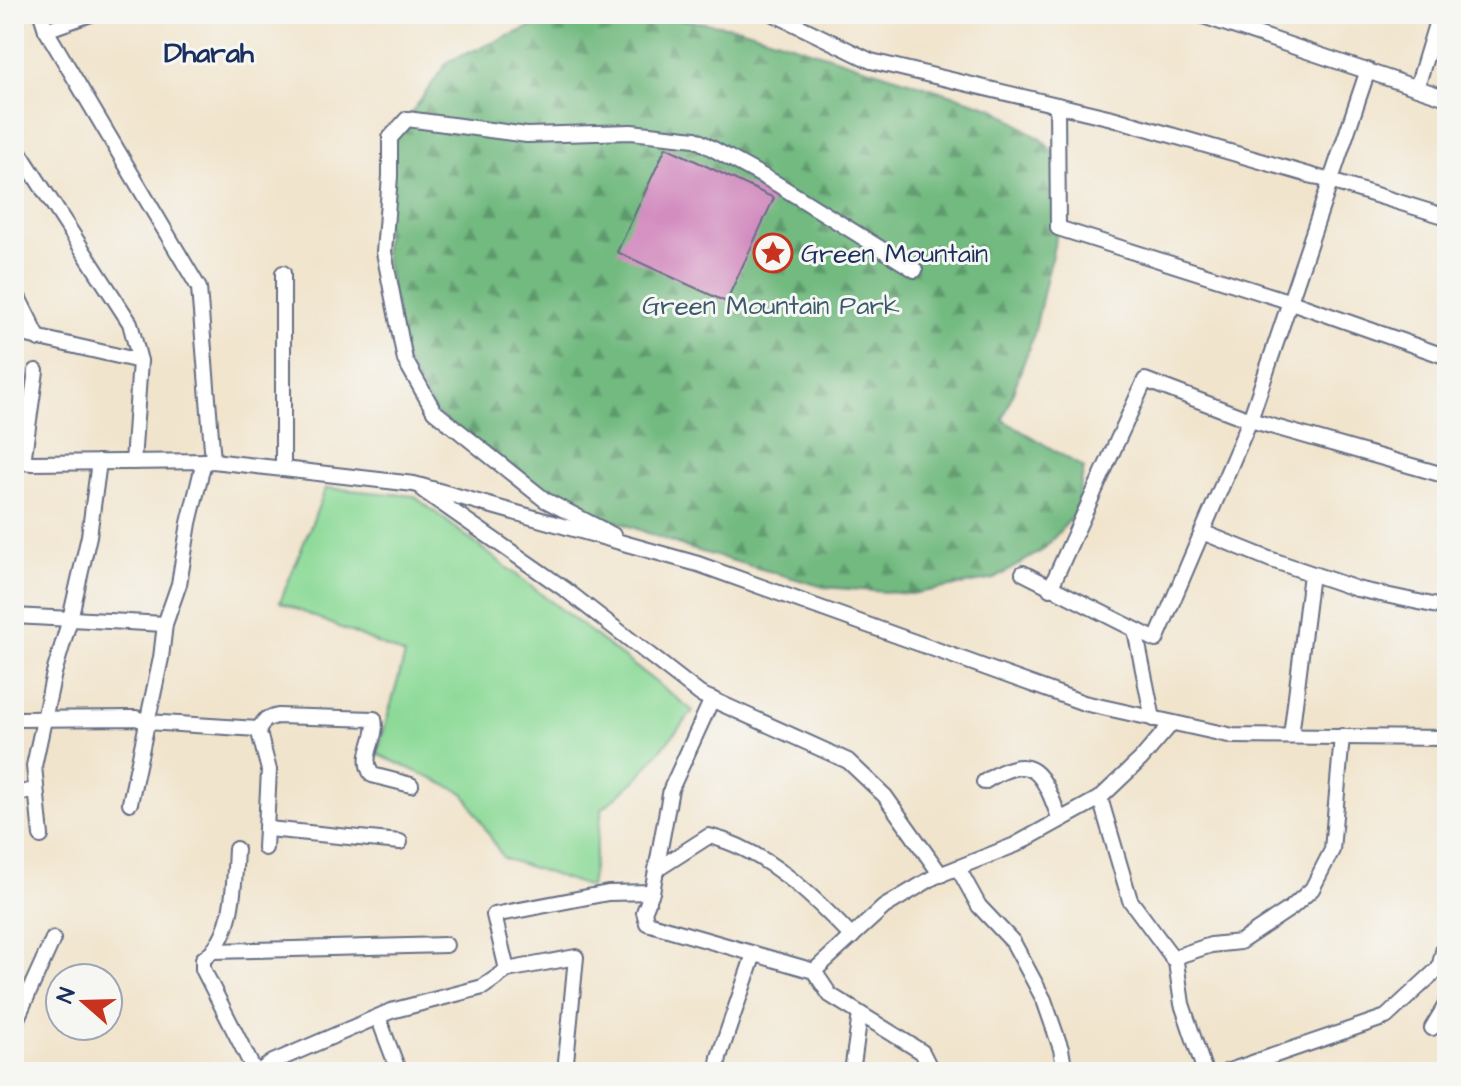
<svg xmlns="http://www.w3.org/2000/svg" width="1461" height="1086" font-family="'Architects Daughter',sans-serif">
	<defs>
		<pattern id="forest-firs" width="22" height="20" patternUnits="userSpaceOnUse" patternTransform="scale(2)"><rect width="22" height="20" fill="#72ba80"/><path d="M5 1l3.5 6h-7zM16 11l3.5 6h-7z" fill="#5d986c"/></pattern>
	</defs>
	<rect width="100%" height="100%" fill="#f6f6f2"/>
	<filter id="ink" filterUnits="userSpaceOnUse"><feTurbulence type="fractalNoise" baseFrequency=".0125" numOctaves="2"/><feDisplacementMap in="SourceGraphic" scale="16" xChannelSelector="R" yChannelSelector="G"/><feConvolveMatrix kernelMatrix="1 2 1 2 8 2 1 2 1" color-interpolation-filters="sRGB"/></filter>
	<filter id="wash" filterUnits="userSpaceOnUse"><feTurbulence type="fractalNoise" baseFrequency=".006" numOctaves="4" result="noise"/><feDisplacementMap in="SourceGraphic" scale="32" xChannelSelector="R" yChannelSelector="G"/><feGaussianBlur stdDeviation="1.8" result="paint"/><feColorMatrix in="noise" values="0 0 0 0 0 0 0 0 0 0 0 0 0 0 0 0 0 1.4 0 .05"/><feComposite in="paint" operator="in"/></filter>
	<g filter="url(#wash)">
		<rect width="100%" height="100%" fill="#f1e4cc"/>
		<path fill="#8dda98" stroke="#54847b" stroke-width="2" d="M326 488 414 496 693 711 635 781 602 809 590 887 503 858 464 793 377 754 405 655 280 602Z"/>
		<path fill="url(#forest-firs)" stroke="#46746f" stroke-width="2" d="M641 14 740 28 994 108 1042 140 1058 157V228L1034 334 1003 420 1084 468 1075 514 1043 550 994 579 911 594 824 587 688 548 613 520 545 500 434 411 405 360 384 252 390 138 407 119 448 61 545 21Z"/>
		<g id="blocks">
			<path fill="#d38dc0" d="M666 147 774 198 726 302 617 252Z"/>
		</g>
	</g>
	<g filter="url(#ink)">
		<use href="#blocks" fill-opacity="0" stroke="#666e84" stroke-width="2"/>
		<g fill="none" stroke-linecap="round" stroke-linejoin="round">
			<defs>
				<g id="minor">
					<path d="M41 14 46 30 199 288 213 461"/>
					<path d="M774 14 871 61 1112 118 1330 181 1447 217"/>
					<path d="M1197 14 1447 98"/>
					<path d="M46 30 91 14"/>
					<path d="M1417 87 1439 14"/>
					<path d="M1057 105 1058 228 1291 302 1447 357"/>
					<path d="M14 144 130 323 140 361 133 462"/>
					<path d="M283 273V469"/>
					<path d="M14 289 39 339"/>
					<path d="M14 332 140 361"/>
					<path d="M14 461 32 463 213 461 414 484 698 564 1084 703 1233 736 1447 738"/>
					<path d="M23 462 36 371"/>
					<path d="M424 491 566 590 700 694 848 761 885 796 941 875"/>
					<path d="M1202 532 1269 559 1357 589 1447 608"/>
					<path d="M613 535 545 500 434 411 405 360 384 252 390 176V138L407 119 527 135 631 132 695 139 777 184 915 270"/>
					<path d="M1023 573 1156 640 1250 420 1368 70"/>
					<path d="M1050 589 1145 380 1250 420 1447 476"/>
					<path d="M14 616 165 624"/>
					<path d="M1135 630 1153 719"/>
					<path d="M712 699 671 789 652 892 644 912 647 923 814 971 830 995 922 1052 932 1072"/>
					<path d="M14 719 136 718 147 722 258 729"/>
					<path d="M258 729 266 719 278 716 374 719C379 739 359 755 372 775L411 785"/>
					<path d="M258 729 269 770 265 848"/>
					<path d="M1291 736 1311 574"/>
					<path d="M984 782C1034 749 1043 774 1060 820"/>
					<path d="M14 794 36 790"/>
					<path d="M1100 798 1130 900 1176 962 1182 1004 1205 1072"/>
					<path d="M130 803 161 658 165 624 179 584 189 523 204 461"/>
					<path d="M268 829 400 842"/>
					<path d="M41 836 34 766 54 673 70 619 89 536 99 462"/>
					<path d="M236 849C234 884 235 937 203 959V969L255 1072"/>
					<path d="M958 868 979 906 1013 942 1044 1000 1061 1049 1065 1072"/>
					<path d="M656 870 709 836C766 850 813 896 852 937"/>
					<path d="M213 951 446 945"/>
					<path d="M1172 958 1211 945 1240 942 1291 908 1312 889 1332 850 1342 736"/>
					<path d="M507 970 494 915 608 893 652 892"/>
					<path d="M814 971 884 907 934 877 1015 845 1100 798 1141 759 1172 723"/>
					<path d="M378 1017 399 1072"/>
					<path d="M14 1025 53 939"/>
					<path d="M1432 1028 1447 1003"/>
					<path d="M258 1072 273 1062 391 1011 483 987 507 970 576 957 565 1072"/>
					<path d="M717 1072 719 1057 754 954"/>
					<path d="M852 1072 860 1014"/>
					<path d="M1226 1072 1386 1017 1439 968 1447 935"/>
				</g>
			</defs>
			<use href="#minor" stroke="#666e84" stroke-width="18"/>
			<use href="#minor" stroke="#fff" stroke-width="14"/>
		</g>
	</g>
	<defs>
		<symbol id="sight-ring" viewBox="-11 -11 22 22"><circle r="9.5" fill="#f6f6f2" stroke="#c8321e" stroke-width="1.5"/><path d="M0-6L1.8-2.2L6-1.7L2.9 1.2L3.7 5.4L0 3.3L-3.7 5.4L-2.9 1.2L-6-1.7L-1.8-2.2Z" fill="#c8321e"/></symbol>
	</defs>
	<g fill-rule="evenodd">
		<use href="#sight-ring" x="751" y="231" width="44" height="44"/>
	</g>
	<g text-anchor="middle" stroke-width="6" stroke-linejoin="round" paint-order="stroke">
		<g font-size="26" fill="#1b2f5e" stroke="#f6f6f2" text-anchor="start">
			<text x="801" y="262">Green Mountain</text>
		</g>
		<g font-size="26" fill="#385a6c" stroke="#f6f6f2">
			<text x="771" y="314">Green Mountain Park</text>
		</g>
		<g font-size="28" font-weight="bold" fill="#1b2f5e" stroke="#f6f6f2">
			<text x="209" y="62">Dharah</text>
		</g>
	</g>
	<rect width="1461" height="1086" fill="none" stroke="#f6f6f2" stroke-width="48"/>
	<g transform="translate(84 1002) rotate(290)"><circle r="38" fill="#f6f6f2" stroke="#9ea6b7" stroke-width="2"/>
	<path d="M0-6L14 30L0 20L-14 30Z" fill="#c8321e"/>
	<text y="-12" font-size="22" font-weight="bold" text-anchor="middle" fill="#1b2f5e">N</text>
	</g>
</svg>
